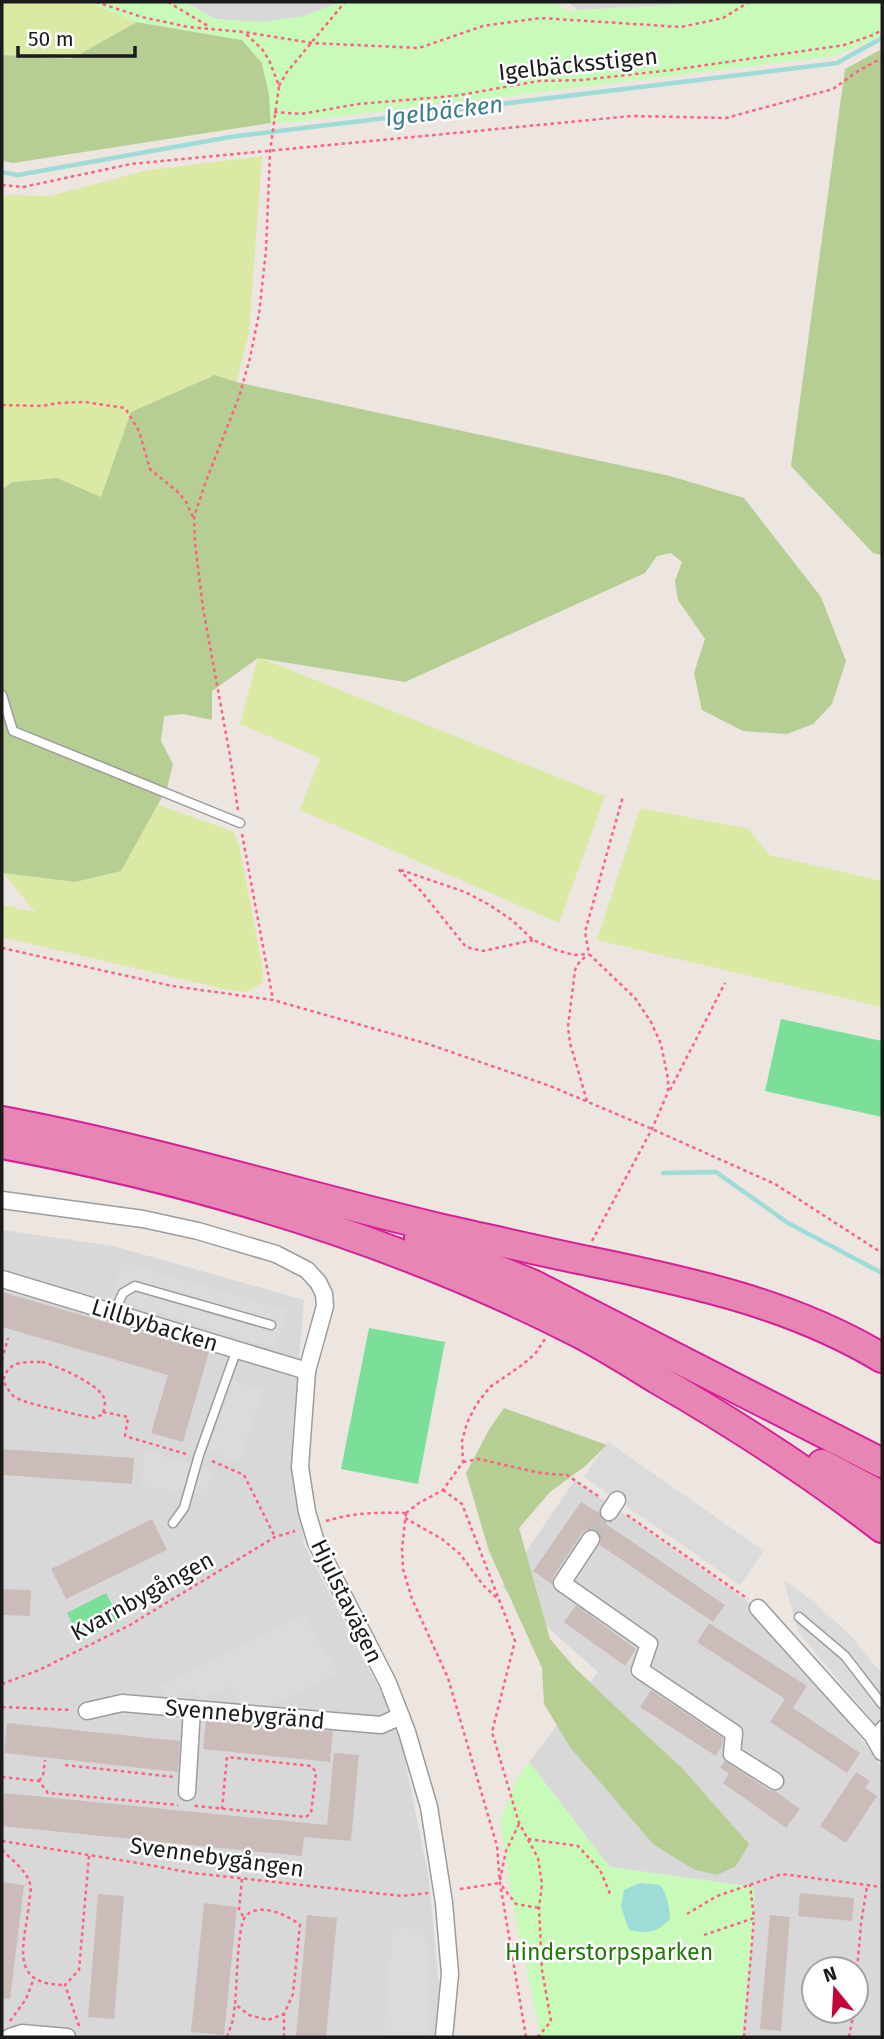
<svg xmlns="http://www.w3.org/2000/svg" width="884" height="2039" font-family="'Fira Sans',sans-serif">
	<rect width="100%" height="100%" fill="#ede5e0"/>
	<g fill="#d9d8d8" fill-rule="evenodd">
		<path d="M185 2H341L301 17 261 22 215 19Z"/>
		<path d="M568 2H725L578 10Z"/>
		<path d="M2 1230 113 1246 304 1300 292 1440 304 1544 385 1700 401 1741 429 1879 439 1987 436 2037H2Z"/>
		<path d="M575 1480 745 1599 839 1707 882 1768V2037H742L754 1918V1887L610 1867 529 1762 598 1672 502 1587ZM814 1969H856V2011H814Z"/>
	</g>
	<g fill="#dae9a3">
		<path d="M2 2H87L137 22 71 59 2 55Z"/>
		<path d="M262 156 249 333 236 382 215 375 131 412 101 497 57 478 12 482 2 490V195L50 196 144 171Z"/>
		<path d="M258 657 605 796 559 923 300 810 320 758 240 724Z"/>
		<path d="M158 805 233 831 239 845 262 965 263 982 247 992 224 989 2 937V905L35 912 3 873 75 882 121 871Z"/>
		<path d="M640 808 749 829 769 855 882 881V1007L597 940Z"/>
	</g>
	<g fill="#b6cd93">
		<path d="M137 22 242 40 262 63 269 94 271 123 13 163 2 161V55L71 59Z"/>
		<path d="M882 49V555L873 553 791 466 845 69Z"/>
		<path d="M215 375 236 382 670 476 744 498 821 597 846 661 832 704 813 724 787 734 743 731 702 710 694 673 705 639 678 600 675 581 682 562 671 553 657 556 645 573 405 682 258 658 212 691V720L183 714 164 716 161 741 173 764 167 788 121 871 75 882 3 873 2 490 12 482 57 478 101 497 131 412Z"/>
		<path d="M504 1408 607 1445 584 1467 550 1492 519 1528 550 1639 575 1668 618 1709 682 1768 749 1844 736 1866 717 1875 693 1869 653 1844 570 1747 544 1704 542 1668 489 1551 466 1473 490 1428Z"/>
	</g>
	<g fill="#c8faba">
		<path d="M87 2H185L215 19 261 22 301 17 341 2H553L566 11 725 2H882V35L836 56 294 122 271 123 269 94 262 63 242 40 137 22Z"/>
		<path d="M529 1762 610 1867 754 1887V1918L742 2037H541L514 1910 500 1821 517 1778Z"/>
	</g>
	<g fill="#7bdf9a">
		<path d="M781 1019 882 1041V1117L765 1091Z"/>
		<path d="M369 1328 445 1342 418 1484 341 1469Z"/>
		<path d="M106 1593 120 1620 81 1641 67 1613Z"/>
	</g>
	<g fill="#dbdbdb">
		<path d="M122 1262 287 1310 276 1348 112 1299Z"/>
		<path d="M233 1380 263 1390 239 1462 208 1451Z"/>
		<path d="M608 1442 764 1551 740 1585 584 1477Z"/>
		<path d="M143 1450 212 1469 206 1495 142 1487Z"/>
		<path d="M783 1579 811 1600 849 1634 882 1674V1732L799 1633Z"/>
		<path d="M304 1615 338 1674 271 1705 242 1708 230 1687 201 1698 195 1688 170 1699 161 1687Z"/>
		<path d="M393 1927 425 1930 429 1987V2037H384Z"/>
	</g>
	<path fill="#9fdcd8" d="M640 1883 660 1885C668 1896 669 1906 670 1919 656 1933 648 1934 629 1930L621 1907 624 1890Z"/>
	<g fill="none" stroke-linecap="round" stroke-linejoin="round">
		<g stroke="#9fdcd8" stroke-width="4.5">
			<path d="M2 172 18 175 230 137 837 63 882 38"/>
			<path d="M663 1173 716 1172 788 1223 882 1273"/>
		</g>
	</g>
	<g fill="#ccbcb9">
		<path d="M2 1292 209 1352 183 1442 151 1433 168 1375 2 1327Z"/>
		<path d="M2 1449 134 1458 132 1484 2 1475Z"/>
		<path d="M581 1502 599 1513 603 1520 607 1522 606 1524 725 1605 713 1622 600 1545 601 1535 592 1529H587L582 1533 553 1577 552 1584 533 1571Z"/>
		<path d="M152 1519 167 1550 66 1599 51 1569Z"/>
		<path d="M2 1589 31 1590 30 1616 2 1615Z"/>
		<path d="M576 1605 636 1649 625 1666 564 1622Z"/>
		<path d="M709 1623 807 1686 793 1708 860 1753 847 1773 770 1722 785 1699 697 1642Z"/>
		<path d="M651 1690 723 1738 722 1746 716 1756 640 1707Z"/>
		<path d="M206 1721 333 1731 330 1762 203 1749Z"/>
		<path d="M7 1723 180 1741 178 1772 4 1753Z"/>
		<path d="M334 1753 359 1755 351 1841 304 1837 302 1856 2 1826 4 1793 327 1825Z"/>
		<path d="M725 1761 769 1790 775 1791 800 1809 786 1828 723 1783 729 1774 720 1767Z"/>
		<path d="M856 1772 870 1781 865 1788 877 1796 846 1843 820 1826Z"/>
		<path d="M2 1882 24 1885 10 1999 2 1998Z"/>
		<path d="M800 1893 854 1898 852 1921 798 1916Z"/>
		<path d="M98 1894 124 1896 114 2019 88 2017Z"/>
		<path d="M204 1903 237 1907 224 2035 191 2032Z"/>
		<path d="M307 1915 337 1918 326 2037H296Z"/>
		<path d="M770 1915 790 1917 781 2031 760 2029Z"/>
	</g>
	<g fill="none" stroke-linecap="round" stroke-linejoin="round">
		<path stroke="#c3bdb9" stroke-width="16" stroke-dasharray="16 8" stroke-linecap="butt" d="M591 1539 609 1512"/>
		<defs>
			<g id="service">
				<path d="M2 695 13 731 240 823"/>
				<path d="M114 1312 123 1293 135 1286 271 1325"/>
				<path d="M173 1523 184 1508 199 1455 237 1349"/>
				<path d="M799 1617 845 1656 882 1704"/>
				<path d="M873 1736 882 1725"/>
			</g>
			<g id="minor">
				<path d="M2 1200 143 1219 198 1231 276 1254 307 1270 318 1282 324 1294 325 1306 307 1371 300 1467 307 1512 316 1542 388 1683 407 1732 429 1807 444 1903 450 1974 444 2037"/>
				<path d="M2 1279 307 1371"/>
				<path d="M609 1512 617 1500"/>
				<path d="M591 1539 562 1583 649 1644 640 1670 734 1733 732 1754 775 1781"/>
				<path d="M758 1608 873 1736 882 1752"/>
				<path d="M87 1711 122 1703 381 1725 401 1716"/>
				<path d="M187 1792 192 1709"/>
				<path d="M10 2037 22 2033 67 2037"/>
			</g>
			<g id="motorway">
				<path d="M2 1121C151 1149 296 1194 443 1229 493 1240 543 1252 593 1262 694 1283 792 1304 882 1358"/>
				<path d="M2 1144C200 1181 399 1241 579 1333 606 1347 631 1363 657 1379 735 1424 811 1473 882 1528"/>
				<path d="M419 1238 532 1284 882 1463"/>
				<path d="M822 1464 882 1496"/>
			</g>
		</defs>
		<use href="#service" stroke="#9c9c9c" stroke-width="11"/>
		<use href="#minor" stroke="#9c9c9c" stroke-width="19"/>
		<use href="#motorway" stroke="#d82096" stroke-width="32"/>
		<g stroke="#fc6280" stroke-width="2.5" stroke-dasharray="3.5 3.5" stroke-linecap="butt">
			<path d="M96 2 142 17 188 27 244 32 312 43 419 48 483 26 540 18 681 27 723 18 749 2"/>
			<path d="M168 2 208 26"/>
			<path d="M279 86 287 72 345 2"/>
			<path d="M274 112 301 114 358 104 454 96 539 81 582 80 672 70 844 45 873 35 882 30"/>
			<path d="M2 185 23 187 131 164 632 116 726 118 833 89 858 71 882 58"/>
			<path d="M2 405 42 406 58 403 85 402 125 408 139 431 150 469 179 493 186 502 194 519"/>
			<path d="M238 810 230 756 203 608 195 543 194 517 206 481 239 397 250 358 259 314 266 250 270 152 279 86 269 60 262 49 244 32"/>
			<path d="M242 834 273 1000"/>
			<path d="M533 940 483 951 466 947 421 891 398 869 465 892 488 904 512 920 533 940 556 950 574 955 589 954"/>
			<path d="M2 948 172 986 273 1000 428 1044 550 1086 652 1129 775 1184 882 1253"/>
			<path d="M670 1090 725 983"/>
			<path d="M587 1101 570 1043 568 1027 575 970 580 961 588 955"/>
			<path d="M592 1241 652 1129 668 1092V1079L661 1044 651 1022 635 998 589 954 585 932 623 796"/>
			<path d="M2 1360 8 1338"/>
			<path d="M42 1362C55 1365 99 1384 104 1398 106 1403 104 1409 103 1414L95 1418 83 1416 29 1403 16 1398 11 1394 3 1381C8 1360 24 1362 42 1362Z"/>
			<path d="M103 1412 128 1417 125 1436 186 1454"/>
			<path d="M212 1461 244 1475 275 1537"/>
			<path d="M463 1462 479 1459 540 1473 567 1475 601 1498"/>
			<path d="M443 1490 462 1504 515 1641 492 1732 519 1823 538 1858 542 1884 539 1908 542 1970 551 2021 538 2037"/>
			<path d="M406 1513 402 1549 403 1569 412 1599 448 1678 497 1846 500 1883 526 2037"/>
			<path d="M406 1513 419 1503 443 1490 463 1462 462 1441 467 1423 476 1405 490 1387 522 1365 535 1354 545 1339"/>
			<path d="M627 1515 748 1599"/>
			<path d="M405 1518 442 1539 460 1554 483 1585 499 1600"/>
			<path d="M326 1521C352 1513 378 1512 406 1513"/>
			<path d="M2 1684 39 1670 130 1625 275 1537 295 1531"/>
			<path d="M2 1707 72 1710"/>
			<path d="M65 1765 174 1777"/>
			<path d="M2 1777 39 1781 48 1793 178 1805"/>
			<path d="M39 1781 43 1776 45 1760"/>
			<path d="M195 1805 196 1806 306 1817 311 1813 316 1772 311 1766 227 1757 222 1809"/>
			<path d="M528 1839 578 1846 600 1870 611 1896"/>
			<path d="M2 1841 132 1862 193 1873 402 1896 428 1893"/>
			<path d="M2 1850C11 1859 27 1871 30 1884 32 1889 29 1899 29 1905 24 1945 8 1985 65 1985"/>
			<path d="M242 1879 239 1909 244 1918"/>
			<path d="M500 1880 506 1851 519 1824"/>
			<path d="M502 1886 516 1904 539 1908"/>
			<path d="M460 1889 500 1883"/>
			<path d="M687 1914 717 1896 782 1874 882 1887"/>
			<path d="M704 1935 754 1918 750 1885"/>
			<path d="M856 1982 861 1924 867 1886"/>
			<path d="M10 2021 26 1999 34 1978"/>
			<path d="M79 2026 65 1985 79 1970 89 1856"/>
			<path d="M227 2037 233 2020 235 2004"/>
			<path d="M284 2037V2014L293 1994 300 1925C288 1915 258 1901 245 1917 237 1929 237 1987 235 2004L249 2015 268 2020 284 2014"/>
			<path d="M744 2037 754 1918"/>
			<path d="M849 2037 854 2011"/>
		</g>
		<use href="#service" stroke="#fff" stroke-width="8"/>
		<use href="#minor" stroke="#fff" stroke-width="16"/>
		<use href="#motorway" stroke="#e785b4" stroke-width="28"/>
	</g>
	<g text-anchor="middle" stroke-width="5" stroke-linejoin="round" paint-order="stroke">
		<g font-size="23" fill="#1b1b1b" stroke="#fff">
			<text transform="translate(578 64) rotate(-6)" y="8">Igelbäcksstigen</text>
			<text transform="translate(155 1325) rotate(17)" y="8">Lillbybacken</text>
			<text transform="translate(142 1596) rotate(-29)" y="8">Kvarnbygången</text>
			<text transform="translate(347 1601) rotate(64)" y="8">Hjulstavägen</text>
			<text transform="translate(245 1714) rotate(5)" y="8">Svennebygränd</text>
			<text transform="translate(217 1857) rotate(8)" y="8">Svennebygången</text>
		</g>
		<g font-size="23" fill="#217909" stroke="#fff">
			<text x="609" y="1960">Hinderstorpsparken</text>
		</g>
		<g font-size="24" font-style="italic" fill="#3c7c8c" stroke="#fff">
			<text transform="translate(444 111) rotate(-7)" y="8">Igelbäcken</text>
		</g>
	</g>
	<rect width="884" height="2039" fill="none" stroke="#1b1b1b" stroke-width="7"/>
	<g transform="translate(835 1990) rotate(342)"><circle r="33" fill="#ffffff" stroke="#a4a4a4" stroke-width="2"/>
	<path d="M0-5L12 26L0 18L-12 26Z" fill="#c6003b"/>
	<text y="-10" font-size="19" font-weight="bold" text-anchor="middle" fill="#1b1b1b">N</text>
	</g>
	<path d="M18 46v10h117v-10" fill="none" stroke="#1b1b1b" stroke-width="3.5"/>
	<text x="28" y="46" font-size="21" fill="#1b1b1b" stroke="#ffffff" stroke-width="5" paint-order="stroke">50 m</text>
</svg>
